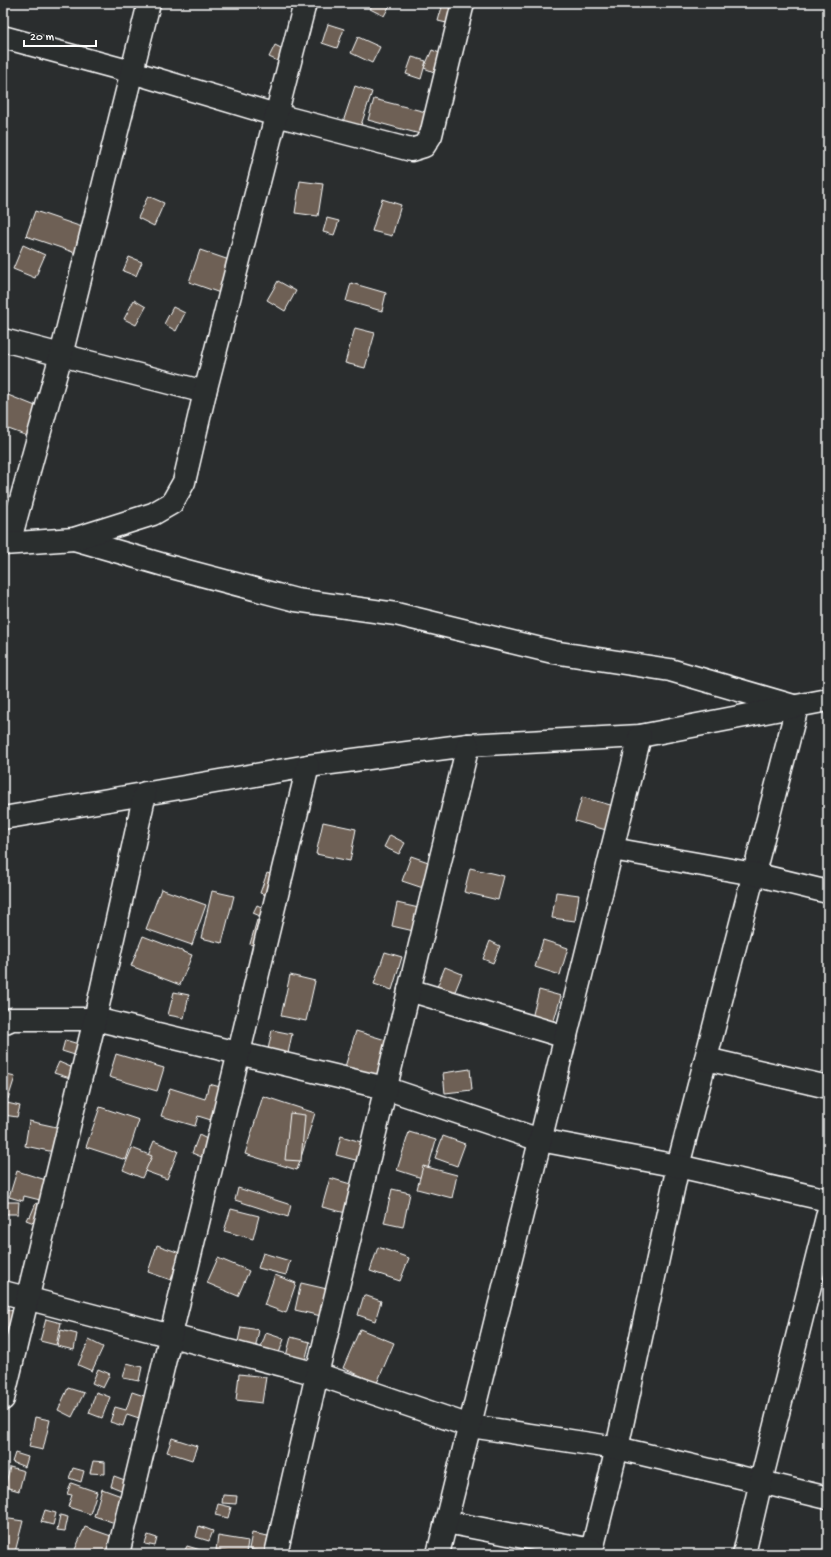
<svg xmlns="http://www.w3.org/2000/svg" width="831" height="1557" font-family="'Gochi Hand',sans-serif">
	<rect width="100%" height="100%" fill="#2a2d2e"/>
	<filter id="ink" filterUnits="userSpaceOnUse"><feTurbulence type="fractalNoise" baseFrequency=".025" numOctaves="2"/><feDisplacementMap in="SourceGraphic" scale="8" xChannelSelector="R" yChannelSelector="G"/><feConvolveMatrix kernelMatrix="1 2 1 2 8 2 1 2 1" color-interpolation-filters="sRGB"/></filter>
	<g filter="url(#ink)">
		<g fill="#6e6154" stroke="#fff">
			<path d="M373 3H391L384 16 370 9Z"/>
			<path d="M443 3H456L451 24 438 21Z"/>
			<path d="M328 24 344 29 337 48 322 43Z"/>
			<path d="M358 37 380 47 372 63 351 53Z"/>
			<path d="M275 45 289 52 284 64 269 57Z"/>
			<path d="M432 50 447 56 439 74 424 68Z"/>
			<path d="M412 57 426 61 421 79 406 74Z"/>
			<path d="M355 86 372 92 360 128 343 122Z"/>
			<path d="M374 99 430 113 424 135 368 120Z"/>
			<path d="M300 181 323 184 318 216 295 213Z"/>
			<path d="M148 196 164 203 154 226 138 218Z"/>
			<path d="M382 199 401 205 392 236 372 231Z"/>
			<path d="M35 211 85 228 76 253 26 236Z"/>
			<path d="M327 218 339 221 334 235 323 232Z"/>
			<path d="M23 245 45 255 35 278 13 269Z"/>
			<path d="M200 250 235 262 223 294 189 282Z"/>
			<path d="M129 257 142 262 136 276 123 271Z"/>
			<path d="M278 281 296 291 285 311 267 300Z"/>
			<path d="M351 283 386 293 382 311 346 301Z"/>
			<path d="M134 300 146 307 136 325 124 319Z"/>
			<path d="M173 307 185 313 176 331 164 324Z"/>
			<path d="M355 328 375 333 365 368 345 363Z"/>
			<path d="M3 393 43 409 33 438 3 427Z"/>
			<path d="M582 797 614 806 606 830 575 821Z"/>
			<path d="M323 822 356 829 350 861 316 854Z"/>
			<path d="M390 835 405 843 399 854 384 847Z"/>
			<path d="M411 856 434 864 426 889 402 881Z"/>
			<path d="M470 868 504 876 498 900 464 892Z"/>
			<path d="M267 873 280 878 273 897 260 893Z"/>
			<path d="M161 889 206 905 192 945 146 929Z"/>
			<path d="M212 891 234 896 222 943 201 938Z"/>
			<path d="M556 892 579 895 575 921 552 918Z"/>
			<path d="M397 903 423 909 418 932 392 926Z"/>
			<path d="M257 905 270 911 267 919 253 913Z"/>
			<path d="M257 920 268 923 260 948 250 944Z"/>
			<path d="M143 936 192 955 180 985 131 966Z"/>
			<path d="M543 940 568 948 560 975 535 967Z"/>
			<path d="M490 941 500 946 493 963 483 959Z"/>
			<path d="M385 952 402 957 392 990 374 984Z"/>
			<path d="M445 967 462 974 454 994 437 987Z"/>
			<path d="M290 975 315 981 306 1021 281 1016Z"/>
			<path d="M539 990 561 996 551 1031 530 1026Z"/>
			<path d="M174 992 189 995 184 1018 168 1015Z"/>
			<path d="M272 1030 292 1034 285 1068 265 1064Z"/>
			<path d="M356 1031 389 1041 377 1080 344 1070Z"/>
			<path d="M65 1040 82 1045 78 1056 62 1051Z"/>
			<path d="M116 1054 164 1068 157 1091 109 1077Z"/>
			<path d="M59 1062 73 1068 70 1078 54 1073Z"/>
			<path d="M470 1069 472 1090 445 1093 443 1073Z"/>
			<path d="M3 1074 15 1077 8 1099 3 1098Z"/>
			<path d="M209 1084 224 1088 214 1121 198 1116 195 1126 161 1116 170 1088 205 1099Z"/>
			<path d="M263 1096 315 1113 297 1170 245 1154Z"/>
			<path d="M7 1103 20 1106 17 1117 4 1115Z"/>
			<path d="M100 1107 139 1120 126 1160 86 1147Z"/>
			<path d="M290 1113 305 1115 301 1161 285 1160Z"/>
			<path d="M29 1121 61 1128 54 1152 25 1146Z"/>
			<path d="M409 1132 436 1140 425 1179 397 1170Z"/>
			<path d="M199 1135 211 1141 204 1158 192 1153Z"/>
			<path d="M341 1136 368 1144 363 1162 336 1155Z"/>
			<path d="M443 1136 465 1144 457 1166 435 1158Z"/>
			<path d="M154 1141 178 1151 167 1179 142 1170Z"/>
			<path d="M132 1148 152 1156 142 1178 123 1170Z"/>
			<path d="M423 1166 457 1175 452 1198 417 1189Z"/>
			<path d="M17 1171 46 1180 40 1200 24 1196 23 1201 9 1197Z"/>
			<path d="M330 1178 354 1185 346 1213 322 1207Z"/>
			<path d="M238 1188 291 1205 288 1217 235 1200Z"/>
			<path d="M392 1189 410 1193 403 1227 384 1223Z"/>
			<path d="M3 1202H19L18 1214H3Z"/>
			<path d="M36 1203 41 1206 34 1223 26 1220 28 1216 30 1217Z"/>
			<path d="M231 1209 259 1216 253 1239 224 1231Z"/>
			<path d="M157 1245 180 1253 171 1280 148 1272Z"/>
			<path d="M378 1247 409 1258 400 1281 370 1271Z"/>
			<path d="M263 1253 290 1261 286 1275 258 1268Z"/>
			<path d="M218 1258 249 1271 238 1296 207 1283Z"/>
			<path d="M275 1275 296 1283 286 1313 264 1305Z"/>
			<path d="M301 1283 327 1289 321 1316 295 1310Z"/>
			<path d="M364 1295 381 1301 375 1321 358 1315Z"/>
			<path d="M3 1308 13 1311 9 1333 3 1332Z"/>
			<path d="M46 1319 61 1323 56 1345 40 1341Z"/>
			<path d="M241 1327 259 1330 255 1350 237 1346Z"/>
			<path d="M360 1329 394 1343 377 1383 343 1368Z"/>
			<path d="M61 1330 77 1334 74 1350 57 1346Z"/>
			<path d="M266 1333 284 1339 278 1356 260 1350Z"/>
			<path d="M291 1337 310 1342 305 1361 286 1356Z"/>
			<path d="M89 1340 103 1347 92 1371 78 1365Z"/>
			<path d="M127 1363 142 1367 139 1381 123 1378Z"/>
			<path d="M98 1369 110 1374 103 1388 92 1383Z"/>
			<path d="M239 1374 266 1377 262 1403 236 1400Z"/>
			<path d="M68 1388 84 1393 72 1417 58 1410Z"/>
			<path d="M96 1392 110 1397 102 1418 89 1413Z"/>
			<path d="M132 1392 150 1398 142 1419 127 1414 123 1426 110 1422 115 1407 126 1410Z"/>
			<path d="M35 1417 50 1420 43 1450 29 1447Z"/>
			<path d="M172 1438 197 1446 192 1460 167 1452Z"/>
			<path d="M15 1453 28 1457 25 1467 12 1462Z"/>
			<path d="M93 1461 105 1462V1474L90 1473Z"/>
			<path d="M10 1467 24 1471 19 1491 5 1487Z"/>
			<path d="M73 1468 84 1471 81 1482 69 1478Z"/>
			<path d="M114 1476 130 1482 126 1492 111 1486Z"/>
			<path d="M71 1483 97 1492 90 1514 68 1507 72 1495 67 1494Z"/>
			<path d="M102 1489 124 1497 115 1523 94 1516Z"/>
			<path d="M223 1495 237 1496 236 1504 222 1503Z"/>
			<path d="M218 1504 231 1507 228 1518 215 1515Z"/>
			<path d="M45 1510 56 1513 53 1525 41 1522Z"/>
			<path d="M60 1515 68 1517 65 1531 57 1530Z"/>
			<path d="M3 1518 23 1521 15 1552 3 1549Z"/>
			<path d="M199 1526 213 1531 209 1541 196 1537Z"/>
			<path d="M85 1527 114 1537 108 1554H73Z"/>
			<path d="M252 1533 268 1536 265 1553 249 1549Z"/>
			<path d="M148 1535 157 1538 155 1546 145 1544Z"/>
			<path d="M218 1536 248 1541 246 1554H236L216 1550Z"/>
			<path d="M187 1546 204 1551 203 1554H183Z"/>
			<path d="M143 1551 157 1553 156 1554H142Z"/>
		</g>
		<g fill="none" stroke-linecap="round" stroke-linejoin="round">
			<defs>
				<g id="street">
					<path d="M3 37 132 72 276 115 411 150 424 146 431 135 463 3"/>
					<path d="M3 340 205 392"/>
					<path d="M74 539 164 565 296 600 396 614 553 652 670 670 797 707 678 1166 617 1448 591 1554"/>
					<path d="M9 543 61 355 149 3"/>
					<path d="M3 544 74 539 153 514 172 503 184 482 205 392 305 3"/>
					<path d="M3 818 308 766 468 745 640 736 828 700"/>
					<path d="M612 849 754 874 828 892"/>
					<path d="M409 990 566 1037"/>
					<path d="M3 1023 12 1019H95L385 1088 540 1140 678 1166 828 1200"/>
					<path d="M706 1059 828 1087"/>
					<path d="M3 1292 317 1374 470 1426 617 1448 828 1498"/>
					<path d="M3 1399 95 1019 145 793"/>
					<path d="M446 1522 592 1550"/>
					<path d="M118 1554 308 766"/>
					<path d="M276 1554 317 1374 468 745"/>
					<path d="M438 1554 640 736"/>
					<path d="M744 1554 761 1481 828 1213"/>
				</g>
			</defs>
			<use href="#street" stroke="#fff" stroke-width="25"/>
			<use href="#street" stroke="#2a2d2e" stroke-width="22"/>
		</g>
	</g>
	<rect width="831" height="1557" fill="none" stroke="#2a2d2e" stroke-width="16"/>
	<rect x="8" y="8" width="815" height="1541" fill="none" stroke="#fff" stroke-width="1.5" filter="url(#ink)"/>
	<path d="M24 40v6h72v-6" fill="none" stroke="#ffffff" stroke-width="2"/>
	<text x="30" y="40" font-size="12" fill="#ffffff" stroke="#2a2d2e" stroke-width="3" paint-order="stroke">20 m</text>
</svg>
